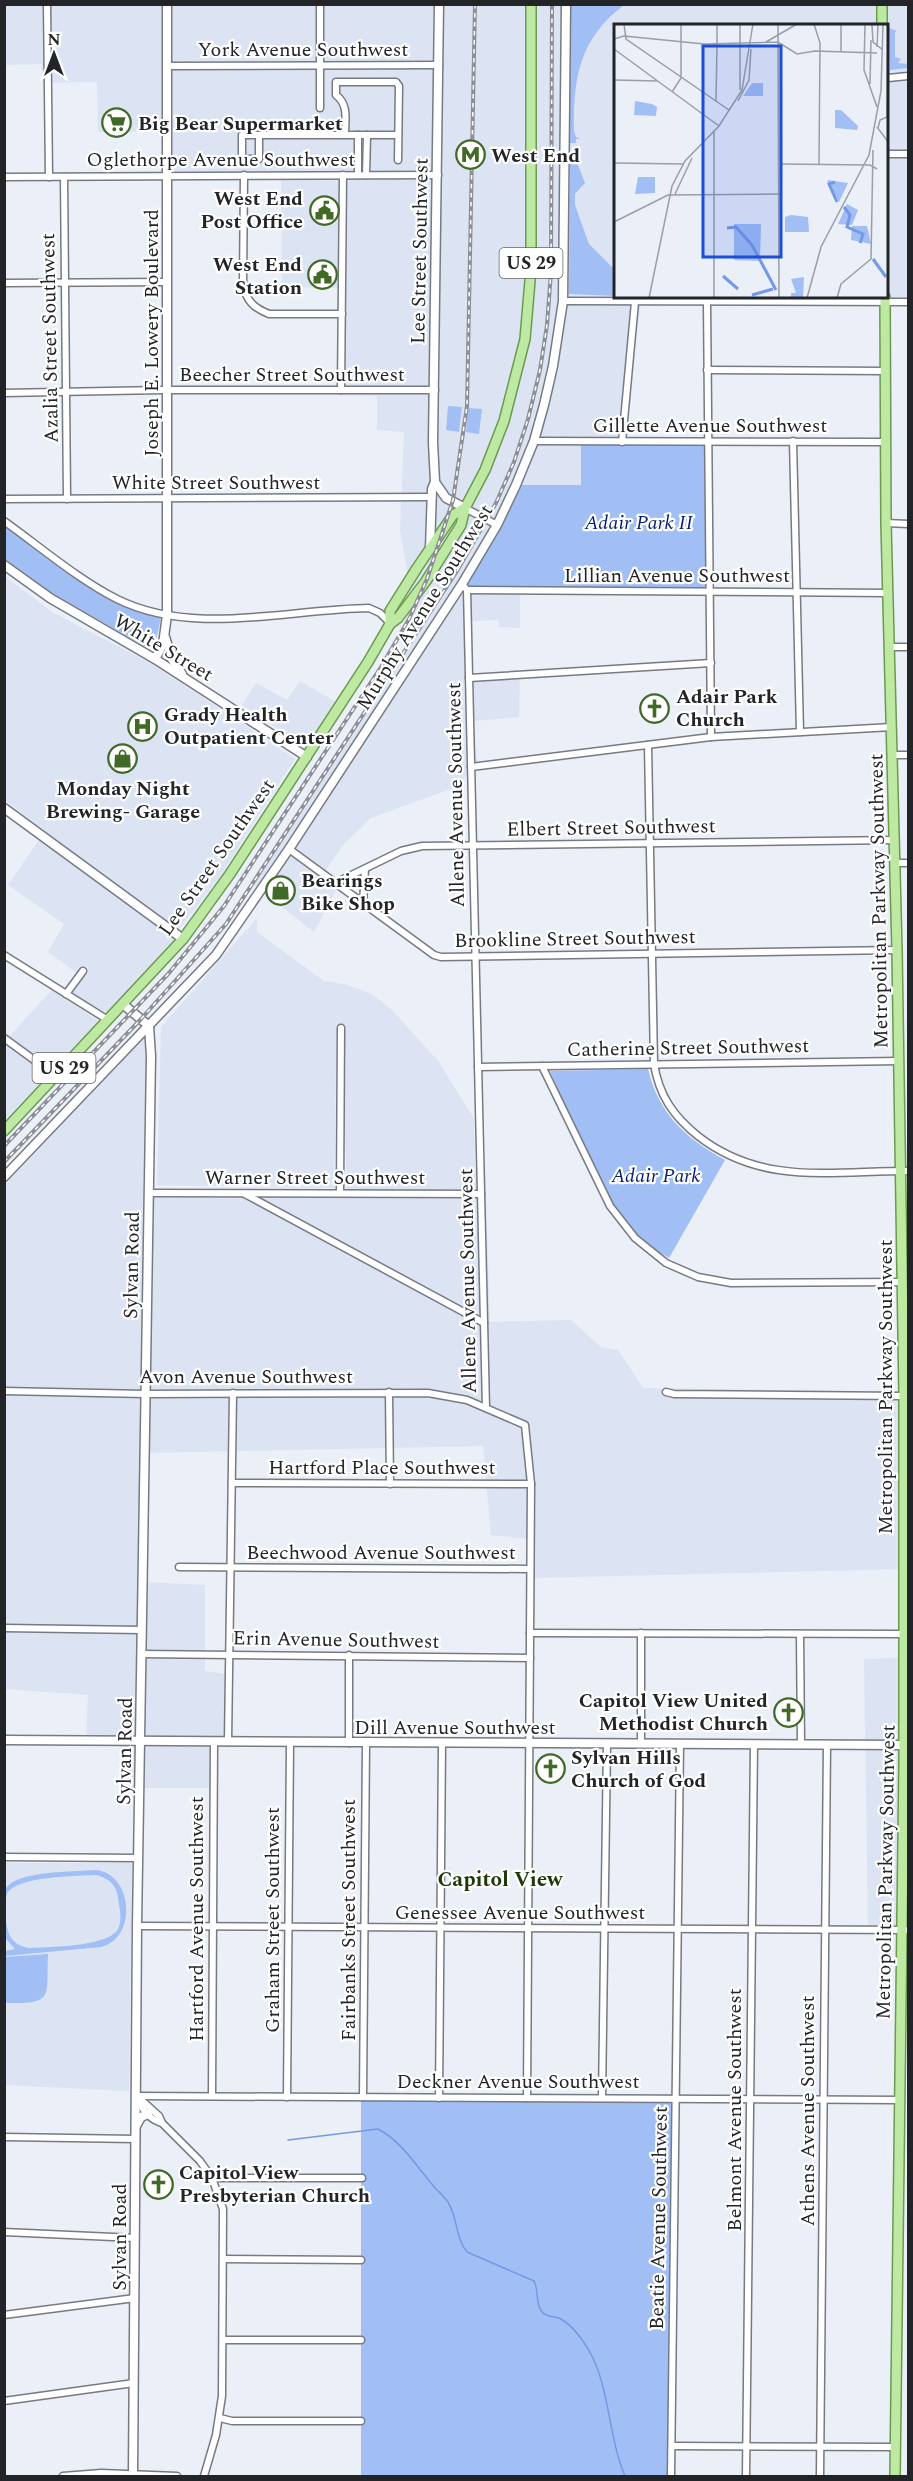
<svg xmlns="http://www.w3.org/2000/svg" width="913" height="2481" font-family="Spectral,serif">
	<rect width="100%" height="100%" fill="#eaeff8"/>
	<g fill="#dce4f4" fill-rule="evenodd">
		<path d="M4 5H908V301L641 302 622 442 581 486 520 591V628L499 627 498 620 472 621 473 674 520 672 519 717 474 721 477 765 456 787 371 818 344 844 325 871 336 890 314 932 252 884 417 629 400 530 404 432 377 430V396L337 395 339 288 282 287 281 177H163L164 132H98L97 82 43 83 42 64 5 65ZM616 26H888V297H616Z"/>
		<path d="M4 576 54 613 156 666 295 759 219 878 180 928 172 942 107 1013 66 990 78 974 48 952 64 924 8 885 45 831 5 800Z"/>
		<path d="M300 681 336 702 309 744 303 746 242 705 256 683 287 700Z"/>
		<path d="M257 918V932L324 981 344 984 372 994 393 1011 439 1062 474 1119 475 1169H485L490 1322 571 1320 601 1347 618 1350 643 1388 908 1392V1569L532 1578 528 1539 491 1535 483 1446 144 1453 145 1582 205 1585V1671L226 1674 228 1744H212V1788H123L119 1741 86 1740 88 1695 5 1689 4 1186 144 1038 146 1039 143 1198H347L343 1065H336L334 1188 157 1185 161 1027Z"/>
		<path d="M52 990 98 1021 5 1120 4 1042Z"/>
		<path d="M908 1657V1931H868L864 1659Z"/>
		<path d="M5 1863H132L129 2091 5 2085Z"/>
	</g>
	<g fill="#a1bef5" fill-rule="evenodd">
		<path d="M570 5H624C579 39 573 79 574 131L576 137 580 139H576V143H570Z"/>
		<path d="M889 28 897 31 895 32V57L901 59 898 63 908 64V68L890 70Z"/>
		<path d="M580 156 581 158 576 160 585 183 575 194V205L589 244 616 271V296L569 294 570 158Z"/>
		<path d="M448 406 462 407 459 432 446 430Z"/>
		<path d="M468 408 482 409 479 434 466 432Z"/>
		<path d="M581 441 708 442 710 592 467 590 462 584 516 485H581Z"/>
		<path d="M5 525 113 601 161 617 156 641 151 647 144 646 52 593 5 559Z"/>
		<path d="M648 1069C658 1113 686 1139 725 1160L669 1258C657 1251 645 1244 636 1234 600 1195 572 1120 550 1071Z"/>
		<path d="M96 1870C133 1874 138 1938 101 1947L5 1956V1951L15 1949 5 1938V1889C18 1870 73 1872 96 1870ZM96 1875C108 1878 116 1884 118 1897 119 1907 123 1920 118 1929 108 1947 48 1947 28 1948 17 1946 9 1939 7 1927 5 1917 3 1904 7 1894 16 1876 77 1876 96 1875Z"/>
		<path d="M48 1954C46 1997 55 2004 7 2003L4 2000 5 1957Z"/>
		<path d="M361 2096 677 2101 672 2476H361Z"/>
	</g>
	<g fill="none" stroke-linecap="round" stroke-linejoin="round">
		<path stroke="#7599e3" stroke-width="1.5" d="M288 2140 378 2129C403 2142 418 2169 437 2190 441 2194 446 2198 449 2204 458 2219 455 2237 467 2252L534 2281C539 2290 535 2304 542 2312 546 2317 553 2316 559 2318 573 2325 585 2343 592 2356 610 2393 609 2439 625 2476"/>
		<defs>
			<g id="street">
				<path d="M47 4 49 177"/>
				<path d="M167 66 439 65"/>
				<path d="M888 78 908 76"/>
				<path d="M320 108V4"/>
				<path d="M345 134C345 120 349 105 336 95V82H396L399 86 398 160"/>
				<rect x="242" y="135" width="17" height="24"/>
				<path d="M259 135H398"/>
				<path d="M358 135V175"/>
				<path d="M888 154H908"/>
				<path d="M244 175 243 284C246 301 254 308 269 314H342"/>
				<path d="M366 175 367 135"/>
				<path d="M4 177 438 175"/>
				<path d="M64 177 67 499"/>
				<path d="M4 283 167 282"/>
				<path d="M563 301 908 302"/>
				<path d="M707 302 711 737"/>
				<path d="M707 370 885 371"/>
				<path d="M341 390 343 175"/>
				<path d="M4 393 161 390H435"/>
				<path d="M534 441 886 442"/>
				<path d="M793 441 800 732"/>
				<path d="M622 442 635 302"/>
				<path d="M4 499 432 497"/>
				<path d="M465 508 497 525"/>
				<path d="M4 521C39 546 79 580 117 599 193 637 289 609 369 608L380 613 390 623"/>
				<path d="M886 523 908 524"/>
				<path d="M462 584 467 590 486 1408"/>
				<path d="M467 590 888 593"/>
				<path d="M890 647H908"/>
				<path d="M469 678 711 663"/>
				<path d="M648 745 654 1064C659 1095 673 1116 698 1136 762 1186 832 1171 908 1171"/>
				<path d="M893 755H908"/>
				<path d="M471 767 711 737 892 727"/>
				<path d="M289 849 434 955 441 957 897 950"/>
				<path d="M895 863H908"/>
				<path d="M335 883 401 851 422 846 895 840"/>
				<path d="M363 904 365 869"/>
				<path d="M4 955 108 1020"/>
				<path d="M66 994 83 971"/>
				<path d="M4 1038 56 1076"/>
				<path d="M542 1066 610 1206 635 1238 666 1263 698 1277 731 1283 903 1282"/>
				<path d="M478 1067 899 1061"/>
				<path d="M149 1193 481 1194"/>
				<path d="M340 1193 341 1028"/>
				<path d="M245 1194 484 1323"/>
				<path d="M4 1391 145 1394 428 1393 467 1400 525 1425 531 1484 527 2098"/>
				<path d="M389 1392 390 1484"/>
				<path d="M666 1392 674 1394 904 1396"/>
				<path d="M232 1483 531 1484"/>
				<path d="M179 1567 530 1569"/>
				<path d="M4 1628 142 1630"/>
				<path d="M530 1633 904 1634"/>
				<path d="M800 1634 801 1745"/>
				<path d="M141 1654 530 1658"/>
				<path d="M228 1742 233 1393"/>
				<path d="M349 1743V1655"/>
				<path d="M641 1744V1633"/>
				<path d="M4 1857 138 1858"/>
				<path d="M137 1926 908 1930"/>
				<path d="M136 2096 900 2100"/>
				<path d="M212 2096 214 1742"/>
				<path d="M138 2097 159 2116 162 2123"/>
				<path d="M287 2097 290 1743"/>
				<path d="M363 2097 366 1743"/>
				<path d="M439 2098 442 1743"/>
				<path d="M602 2098 607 1744"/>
				<path d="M137 2099C142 2109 150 2120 162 2123L200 2161 212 2178 223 2209 222 2396 216 2435 204 2476"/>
				<path d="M4 2137 136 2139"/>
				<path d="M212 2178H362"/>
				<path d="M4 2232 135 2238"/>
				<path d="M224 2259 361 2260"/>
				<path d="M4 2315 135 2298"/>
				<path d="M223 2340H361"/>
				<path d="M4 2401 134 2383"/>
				<path d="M220 2418 232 2421H361"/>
				<path d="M672 2446 895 2447"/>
				<path d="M63 2476 101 2473 177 2476"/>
				<path d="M671 2476 680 1744"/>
				<path d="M746 2476 754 1744"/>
				<path d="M820 2476 827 1745"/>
			</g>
			<g id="secondary">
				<path d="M435 482 446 498 465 508"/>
				<path d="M430 549 432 489 435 482 433 442 439 4"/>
				<path d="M4 565 50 598 155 659 307 757"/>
				<path d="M165 637 172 659 182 674"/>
				<path d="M155 659 163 644 167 615V4"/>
				<path d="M4 808 183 939"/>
				<path d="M124 1005 149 1026"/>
				<path d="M4 1177 216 955 289 849 462 584 497 525 516 485 534 441 544 405 553 366 563 301 566 4"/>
				<path d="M4 1740 904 1745"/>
				<path d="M136 2126 141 2117 148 2114"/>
				<path d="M133 2476 137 1926 151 1056 149 1026"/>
			</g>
			<g id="primary">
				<path d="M882 4V26"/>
				<path d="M885 297 886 523 897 950 904 1396V1762L895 2476"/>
				<path d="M390 624V611L417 568 453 515 465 508"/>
				<path d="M4 1131 183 939 230 874 368 662 390 624 398 618 426 581 461 525 465 508 485 470 504 421 525 339 531 269V4"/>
			</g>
		</defs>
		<use href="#street" stroke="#767a82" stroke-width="9"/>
		<use href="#secondary" stroke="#767a82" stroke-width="11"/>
		<use href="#primary" stroke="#6b9a50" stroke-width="12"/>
		<use href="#street" stroke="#fff" stroke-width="6"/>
		<use href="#secondary" stroke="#fff" stroke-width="8"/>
		<use href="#primary" stroke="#bee9a3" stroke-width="9"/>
		<defs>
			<g id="rail">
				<path d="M4 1146 169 973 224 906 381 667 409 619 427 579 453 500 467 406 475 4"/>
				<path d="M4 1162 141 1019 226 924 457 571 496 503 514 462 528 419 540 370 547 325 551 272 552 4"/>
			</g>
		</defs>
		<use href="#rail" stroke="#8c8f95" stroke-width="4"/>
		<use href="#rail" stroke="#fff" stroke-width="1.5" stroke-dasharray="4.5" stroke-linecap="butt"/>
	</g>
	<defs>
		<symbol id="supermarket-ring" viewBox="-11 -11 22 22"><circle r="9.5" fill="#fff" stroke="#416a26" stroke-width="1.5"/><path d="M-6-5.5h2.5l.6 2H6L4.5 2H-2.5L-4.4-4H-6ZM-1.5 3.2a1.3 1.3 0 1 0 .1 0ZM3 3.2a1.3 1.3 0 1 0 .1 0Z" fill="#416a26"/></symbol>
		<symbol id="metro-ring" viewBox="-11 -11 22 22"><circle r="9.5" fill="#fff" stroke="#416a26" stroke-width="1.5"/><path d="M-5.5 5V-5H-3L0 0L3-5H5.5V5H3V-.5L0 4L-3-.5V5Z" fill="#416a26"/></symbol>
		<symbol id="civic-ring" viewBox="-11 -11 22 22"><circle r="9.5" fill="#fff" stroke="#416a26" stroke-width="1.5"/><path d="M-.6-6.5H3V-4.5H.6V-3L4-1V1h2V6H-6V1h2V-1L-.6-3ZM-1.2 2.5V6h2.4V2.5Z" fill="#416a26"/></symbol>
		<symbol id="church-ring" viewBox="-11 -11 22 22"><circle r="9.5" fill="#fff" stroke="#416a26" stroke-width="1.5"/><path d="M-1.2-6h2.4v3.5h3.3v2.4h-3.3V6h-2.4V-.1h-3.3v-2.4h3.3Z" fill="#416a26"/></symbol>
		<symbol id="hospital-ring" viewBox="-11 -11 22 22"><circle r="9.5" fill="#fff" stroke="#416a26" stroke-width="1.5"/><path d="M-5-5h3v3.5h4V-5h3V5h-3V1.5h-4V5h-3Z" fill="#416a26"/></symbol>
		<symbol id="shop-ring" viewBox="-11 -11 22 22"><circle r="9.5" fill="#fff" stroke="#416a26" stroke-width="1.5"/><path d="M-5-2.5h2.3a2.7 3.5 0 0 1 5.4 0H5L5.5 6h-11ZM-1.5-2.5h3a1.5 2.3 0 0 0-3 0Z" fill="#416a26"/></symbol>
	</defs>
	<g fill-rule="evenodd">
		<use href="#supermarket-ring" x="100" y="106" width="33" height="33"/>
		<use href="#metro-ring" x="454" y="138" width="33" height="33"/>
		<use href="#civic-ring" x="308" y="194" width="33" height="33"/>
		<use href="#civic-ring" x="306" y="258" width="33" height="33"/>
		<use href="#church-ring" x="638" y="692" width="33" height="33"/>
		<use href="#hospital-ring" x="126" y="710" width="33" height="33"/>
		<use href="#shop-ring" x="106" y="742" width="33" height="33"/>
		<use href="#shop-ring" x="264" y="874" width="33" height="33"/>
		<use href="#church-ring" x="772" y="1696" width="33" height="33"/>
		<use href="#church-ring" x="534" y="1752" width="33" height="33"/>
		<use href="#church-ring" x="142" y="2168" width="33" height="33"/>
	</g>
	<g text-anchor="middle" stroke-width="4.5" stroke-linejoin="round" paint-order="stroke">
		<g fill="#fff" stroke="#656668" stroke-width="1.5">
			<rect x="499.5" y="248" width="63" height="30" rx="4.5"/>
			<rect x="32.5" y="1053" width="63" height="30" rx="4.5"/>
		</g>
		<g font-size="18" font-weight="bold" fill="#232428">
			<text x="531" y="269">US 29</text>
			<text x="64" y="1074">US 29</text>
		</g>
		<g font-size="20" fill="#232428" stroke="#fff">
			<text x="303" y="56">York Avenue Southwest</text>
			<text x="221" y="166">Oglethorpe Avenue Southwest</text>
			<text transform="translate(419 251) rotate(-89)" y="7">Lee Street Southwest</text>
			<text transform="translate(151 333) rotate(-90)" y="7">Joseph E. Lowery Boulevard</text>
			<text transform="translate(49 338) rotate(-91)" y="7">Azalia Street Southwest</text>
			<text x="292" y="381">Beecher Street Southwest</text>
			<text x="710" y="432">Gillette Avenue Southwest</text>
			<text x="216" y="489">White Street Southwest</text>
			<text x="677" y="582">Lillian Avenue Southwest</text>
			<text transform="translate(424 607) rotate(-58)" y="7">Murphy Avenue Southwest</text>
			<text transform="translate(164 647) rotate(31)" y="7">White Street</text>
			<text transform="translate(455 795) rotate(-91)" y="7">Allene Avenue Southwest</text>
			<text transform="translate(611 827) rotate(-1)" y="7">Elbert Street Southwest</text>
			<text transform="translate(216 857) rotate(-55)" y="7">Lee Street Southwest</text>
			<text transform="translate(878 901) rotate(-91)" y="7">Metropolitan Parkway Southwest</text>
			<text transform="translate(575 938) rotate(-1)" y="7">Brookline Street Southwest</text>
			<text transform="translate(688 1047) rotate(-1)" y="7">Catherine Street Southwest</text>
			<text x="315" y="1184">Warner Street Southwest</text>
			<text transform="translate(131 1265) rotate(-89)" y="7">Sylvan Road</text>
			<text transform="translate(467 1281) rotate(-91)" y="7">Allene Avenue Southwest</text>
			<text x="246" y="1383">Avon Avenue Southwest</text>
			<text transform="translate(885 1387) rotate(-90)" y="7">Metropolitan Parkway Southwest</text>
			<text x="382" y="1474">Hartford Place Southwest</text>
			<text x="381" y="1559">Beechwood Avenue Southwest</text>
			<text transform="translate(336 1639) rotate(1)" y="7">Erin Avenue Southwest</text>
			<text x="455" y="1734">Dill Avenue Southwest</text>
			<text transform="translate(124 1751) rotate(-89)" y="7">Sylvan Road</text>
			<text transform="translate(885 1872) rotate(-89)" y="7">Metropolitan Parkway Southwest</text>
			<text x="520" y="1919">Genessee Avenue Southwest</text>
			<text transform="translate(196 1919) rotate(-90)" y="7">Hartford Avenue Southwest</text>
			<text transform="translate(272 1920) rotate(-90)" y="7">Graham Street Southwest</text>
			<text transform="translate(348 1920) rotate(-90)" y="7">Fairbanks Street Southwest</text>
			<text x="518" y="2088">Deckner Avenue Southwest</text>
			<text transform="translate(734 2110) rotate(-90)" y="7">Belmont Avenue Southwest</text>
			<text transform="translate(807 2111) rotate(-90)" y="7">Athens Avenue Southwest</text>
			<text transform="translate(658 2218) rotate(-89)" y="7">Beatie Avenue Southwest</text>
			<text transform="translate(119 2237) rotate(-90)" y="7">Sylvan Road</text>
		</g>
		<g font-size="20" font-weight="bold" fill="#232428" stroke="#fff" text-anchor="start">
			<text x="138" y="130">Big Bear Supermarket</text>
			<text x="491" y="162">West End</text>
			<text x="303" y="205" text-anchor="end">West End<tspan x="303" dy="23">Post Office</tspan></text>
			<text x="302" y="271" text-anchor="end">West End<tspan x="302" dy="23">Station</tspan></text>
			<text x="676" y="703">Adair Park<tspan x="676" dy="23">Church</tspan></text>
			<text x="164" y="721">Grady Health<tspan x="164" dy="23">Outpatient Center</tspan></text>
			<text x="123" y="795" text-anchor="middle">Monday Night<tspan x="123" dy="23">Brewing- Garage</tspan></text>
			<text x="301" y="887">Bearings<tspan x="301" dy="23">Bike Shop</tspan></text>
			<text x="768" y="1707" text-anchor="end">Capitol View United<tspan x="768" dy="23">Methodist Church</tspan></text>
			<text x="571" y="1764">Sylvan Hills<tspan x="571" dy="23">Church of God</tspan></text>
			<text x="179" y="2179">Capitol View<tspan x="179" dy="23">Presbyterian Church</tspan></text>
		</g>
		<g font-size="20" font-style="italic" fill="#031f73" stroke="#fff">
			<text x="639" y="529">Adair Park II</text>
			<text x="656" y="1182">Adair Park</text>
		</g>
		<g font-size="21" font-weight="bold" fill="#1d3908" stroke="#fff">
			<text x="500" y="1886">Capitol View</text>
		</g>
	</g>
	<g transform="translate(614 24)">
		<rect width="274" height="274" fill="#eaeff8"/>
		<path d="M138 59H149V72H129ZM21 77 38 80 43 83 42 92 20 91ZM221 86H227L244 102 243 106 221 104ZM24 153H41V169L21 170ZM213 156 234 159 225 178ZM233 180 244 186 238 201 224 200ZM177 191 194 193 195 208H171V193ZM120 200H147L146 237 120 236ZM238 202H253L257 220 237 216ZM190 253 189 274H177V269H182L177 255Z" fill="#a1bef5"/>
		<path fill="none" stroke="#7599e3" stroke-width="3" d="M221 158 215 160 223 178M230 183 236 191 233 203 249 210 246 219M113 204 122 203 138 221 162 266M259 235 272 253M109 252 124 265M138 271 159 265"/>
		<path fill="none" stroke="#9a9ea5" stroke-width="1.5" d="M10 0 12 15 115 86M103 0V20M164 0 165 274M200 0 206 19 205 141M251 0 250 46 263 83M258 1 259 18 269 26M0 15 10 12 90 20 164 18 183 30 201 27 263 29M152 18 183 0M263 23 264 0M0 25 105 102M227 28V0M0 56 43 57M256 60 257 16M126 66V0M58 68 67 54V0M124 77 135 56 137 25M102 78 103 20M263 103 275 119M264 104 266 96 273 93 274 0M100 107V274M0 139 70 140M166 140 256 141 263 145M61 170 78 134M0 198 54 171 166 170M35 274 58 162 71 137 105 102 128 66 139 0M193 274 207 223 255 131 267 67 269 0M223 274 227 260 257 235 259 126"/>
		<path fill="#1d4ed8" fill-opacity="0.15" stroke="#1d4ed8" stroke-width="3" d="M89 22H167V233H89Z"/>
		<rect width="274" height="274" fill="none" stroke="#232428" stroke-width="3"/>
	</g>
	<rect width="913" height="2481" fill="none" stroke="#232428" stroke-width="12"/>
	<g transform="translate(54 54)" stroke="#ffffff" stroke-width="4.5" paint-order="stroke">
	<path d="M0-4.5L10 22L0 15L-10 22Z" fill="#232428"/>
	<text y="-9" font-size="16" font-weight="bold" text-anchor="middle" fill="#232428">N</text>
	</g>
</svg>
